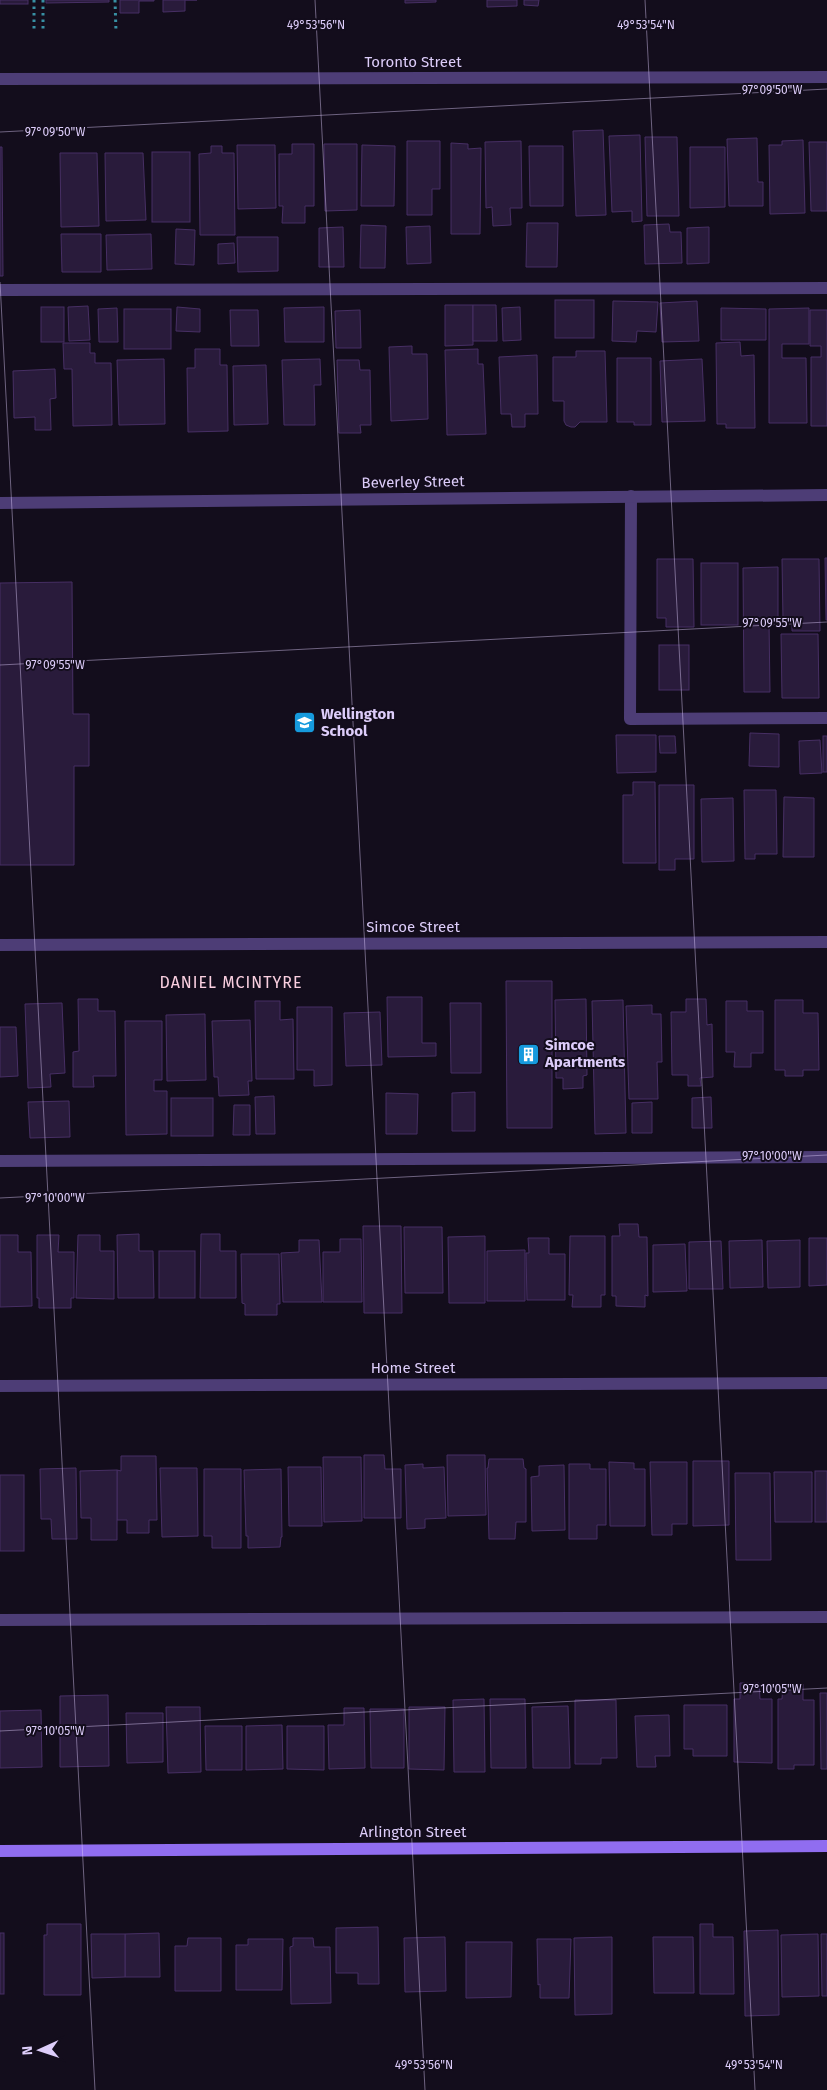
<svg xmlns="http://www.w3.org/2000/svg" width="827" height="2090" font-family="'Fira Sans',sans-serif">
	<rect width="100%" height="100%" fill="#130d1c"/>
	<g fill="#291b3b" stroke="#472f64">
		<rect x="0" y="0" width="28" height="4"/>
		<path d="M46 0H109V2L46 3Z"/>
		<path d="M120 0H154V1H139V13H120Z"/>
		<path d="M163 0H197H185V11L163 12Z"/>
		<path d="M405 0H436V2L405 3Z"/>
		<path d="M487 0H517V6L487 7Z"/>
		<path d="M524 0H539L538 6 524 5Z"/>
		<path d="M603 130 606 215 576 216 573 131Z"/>
		<path d="M640 135 642 221 632 222V211L612 212 609 136Z"/>
		<path d="M645 137H677L679 216H647Z"/>
		<path d="M757 138 758 182H763V206H729L727 139Z"/>
		<path d="M803 140 805 213 770 214 769 145H782V141Z"/>
		<path d="M407 141H440V189H432V215H407Z"/>
		<path d="M521 141 522 208H510L511 225 493 226 492 207 486 208 485 142Z"/>
		<path d="M809 142H827V211H811Z"/>
		<path d="M451 143 468 144V149L481 148 480 234H451Z"/>
		<path d="M292 144H314V206H305V223H282L283 206H279V154H292Z"/>
		<path d="M324 144H357V210L325 211Z"/>
		<path d="M237 145H275L276 208 238 209Z"/>
		<path d="M362 145 395 146 394 206H361Z"/>
		<path d="M211 146H222V153H234L235 235H200L199 154 211 153Z"/>
		<path d="M529 146H563V206H530Z"/>
		<path d="M0 147H2L3 276H0Z"/>
		<path d="M690 147H725V207L690 208Z"/>
		<rect x="152" y="152" width="38" height="70"/>
		<path d="M60 153H97L99 226 61 227Z"/>
		<path d="M105 153H143L146 220 106 221Z"/>
		<path d="M527 223H558L557 267H526Z"/>
		<path d="M669 224 670 232H681L682 263 645 264 644 225Z"/>
		<path d="M361 225 386 226 385 268H360Z"/>
		<path d="M430 226 431 263 407 264 406 227Z"/>
		<path d="M343 227 344 267H319V228Z"/>
		<path d="M709 227V263L687 264V228Z"/>
		<path d="M176 229 195 230 194 265 175 264Z"/>
		<path d="M61 234H101V272H62Z"/>
		<path d="M151 234 152 269 107 270 106 235Z"/>
		<path d="M237 237H278V271L238 272Z"/>
		<path d="M234 243 235 263 218 264V244Z"/>
		<rect x="555" y="300" width="39" height="38"/>
		<path d="M613 301 658 302 656 332 637 331 636 342 612 341Z"/>
		<path d="M697 301 699 341 662 342 660 303Z"/>
		<path d="M445 305H473V345L445 346Z"/>
		<path d="M473 305H496L497 341H473Z"/>
		<path d="M88 306 90 340 69 341 68 307Z"/>
		<rect x="41" y="307" width="23" height="35"/>
		<path d="M177 307 200 309V332L176 331Z"/>
		<path d="M324 307V342H285L284 308Z"/>
		<path d="M520 307 521 340 503 341 502 308Z"/>
		<path d="M117 308 118 342H99L98 309Z"/>
		<path d="M721 308 766 309V340H721Z"/>
		<path d="M809 308V344H782V358H806L807 423H769V309Z"/>
		<rect x="124" y="309" width="47" height="40"/>
		<path d="M230 310H258L259 346H231Z"/>
		<path d="M360 310 361 348H336L335 311Z"/>
		<path d="M810 310H827V426H811V357H821V346H810Z"/>
		<path d="M740 342 741 356 754 355 755 428H726V424H717L716 343Z"/>
		<path d="M63 343H90V353H95V363H111L112 425 73 426 72 369H64Z"/>
		<path d="M412 346V354H427L428 419 391 421 389 347Z"/>
		<path d="M195 349H220V365H227L228 431 188 432 187 368H195Z"/>
		<path d="M478 349V364H483L486 434 447 435 445 350Z"/>
		<path d="M576 351H605L607 422H580L575 427H571L566 425 564 421V401H553V357H576Z"/>
		<path d="M537 355 538 414H525V427H512L511 414H501L499 357Z"/>
		<path d="M617 358H651V425H634V422H617Z"/>
		<path d="M164 359 165 424 119 425 117 360Z"/>
		<path d="M320 359 321 385H314L315 425H284L282 360Z"/>
		<path d="M702 359 705 421 662 422 660 361Z"/>
		<path d="M337 360H359L360 370H370L371 425H360L361 433H339Z"/>
		<path d="M266 365 268 424 234 425 233 366Z"/>
		<path d="M55 369 56 398 50 399 51 430H35V417L14 418 13 371Z"/>
		<path d="M825 558H827V620H826Z"/>
		<path d="M657 559H693L694 627H666V618H657Z"/>
		<path d="M782 559H819L820 631H792V620H783Z"/>
		<rect x="701" y="563" width="37" height="62"/>
		<path d="M778 567V623H769L770 692H744L743 568Z"/>
		<path d="M72 582 73 714H89V766H74V865H0V583Z"/>
		<path d="M781 634H818L819 698H782Z"/>
		<rect x="659" y="645" width="30" height="45"/>
		<path d="M750 733 779 734V767L749 766Z"/>
		<path d="M616 735H656V772L617 773Z"/>
		<path d="M659 736H675L676 753H660Z"/>
		<rect x="823" y="736" width="4" height="36"/>
		<path d="M820 740 822 773 800 774 799 741Z"/>
		<path d="M633 782H655L656 863H623V795H633Z"/>
		<path d="M659 785H694V859H675V870H659Z"/>
		<path d="M744 790H776L777 854H755V859H745Z"/>
		<path d="M784 797 814 798V857H783Z"/>
		<path d="M733 798 734 861 702 862 701 799Z"/>
		<path d="M506 981H552V1128H507Z"/>
		<path d="M387 997H422V1043H436V1056L388 1057Z"/>
		<path d="M78 999H98V1011H115L116 1076H93L94 1087H73V1052L79 1051Z"/>
		<path d="M586 999 587 1075 583 1076V1088L563 1089V1078H556L555 1000Z"/>
		<path d="M686 999H706L707 1025 712 1024 713 1077 700 1078 701 1086H688V1075H672L671 1012H686Z"/>
		<path d="M623 1000 626 1133 595 1134 592 1001Z"/>
		<path d="M775 1000H803V1013H818L819 1070H803V1076H785V1070H775Z"/>
		<path d="M255 1001H280V1020L293 1019 294 1079H256Z"/>
		<path d="M726 1001H747V1011H763V1053H751V1067H734L735 1052H726Z"/>
		<path d="M62 1003 65 1073 50 1074 51 1087 28 1088 25 1004Z"/>
		<path d="M450 1003H481V1073H451Z"/>
		<path d="M652 1005V1014H661L662 1062H657L658 1099H629L626 1006Z"/>
		<path d="M297 1007H332V1085L314 1086V1070H297Z"/>
		<path d="M380 1012 382 1065 346 1066 344 1013Z"/>
		<path d="M205 1014 206 1080 167 1081 166 1015Z"/>
		<path d="M250 1020 252 1081H248L249 1095 219 1096 218 1077H214L212 1021Z"/>
		<path d="M125 1021H162V1080H154V1091H167V1134L126 1135Z"/>
		<path d="M0 1027H16L18 1076 0 1077Z"/>
		<path d="M475 1092V1131H452V1093Z"/>
		<path d="M386 1093 418 1094 417 1134H386Z"/>
		<path d="M274 1096 275 1134H256L255 1097Z"/>
		<path d="M711 1097 712 1128H692V1098Z"/>
		<rect x="171" y="1098" width="42" height="38"/>
		<path d="M69 1101 70 1137 30 1138 28 1102Z"/>
		<path d="M652 1102V1133H632V1103Z"/>
		<path d="M234 1105H250V1135H233Z"/>
		<path d="M619 1224H638L639 1237H647L648 1296 645 1295V1307L616 1306V1296H612V1236H620Z"/>
		<path d="M363 1226H401L402 1313H364Z"/>
		<path d="M404 1227H442L443 1293H405Z"/>
		<path d="M139 1234V1251H153L154 1298H118L117 1235Z"/>
		<path d="M201 1234H220V1251H236V1298H200Z"/>
		<path d="M0 1235H18V1252H31L32 1306 0 1307Z"/>
		<path d="M37 1235H59L58 1252H74V1298H71V1308H39V1298H37Z"/>
		<path d="M78 1235H100V1251H114V1299L76 1298Z"/>
		<path d="M485 1236V1303H449L448 1237Z"/>
		<path d="M570 1236H605V1295H601V1307H572L573 1295H569Z"/>
		<path d="M528 1238H549V1254H565V1300H527L526 1253H529Z"/>
		<path d="M809 1238H827V1285L809 1286Z"/>
		<path d="M340 1239H361L362 1302H323V1252H340Z"/>
		<path d="M299 1240H319L322 1302H283L281 1253 299 1252Z"/>
		<path d="M762 1240 763 1287 730 1288 729 1241Z"/>
		<path d="M800 1240V1287L768 1288 767 1241Z"/>
		<path d="M721 1241 723 1289H689V1242Z"/>
		<path d="M685 1244 687 1291 653 1292V1245Z"/>
		<path d="M525 1250V1301H487V1251Z"/>
		<rect x="159" y="1251" width="36" height="47"/>
		<path d="M241 1254H279L280 1304H277V1315H245V1304L242 1303Z"/>
		<path d="M364 1455H384L385 1469H401V1518H364Z"/>
		<path d="M447 1455H485L486 1515 448 1516Z"/>
		<path d="M121 1456H156L157 1520H149V1533H127V1520H117V1470L121 1471Z"/>
		<path d="M323 1457H361L362 1521 324 1522Z"/>
		<path d="M489 1459H523L524 1468 526 1469V1522H516L515 1539H489L487 1468H488Z"/>
		<path d="M693 1461H729V1525L693 1526Z"/>
		<path d="M609 1462 634 1463V1469H645V1526H610Z"/>
		<path d="M650 1462H687V1524H672V1535H652Z"/>
		<path d="M423 1464V1468L444 1467 446 1518 425 1519V1528L407 1529 405 1465Z"/>
		<path d="M569 1464H590V1469H606V1525H597V1539H569Z"/>
		<path d="M564 1465 565 1530 532 1531 531 1477 539 1476V1466Z"/>
		<path d="M288 1467H321L322 1526H289Z"/>
		<path d="M76 1468 77 1539H52L51 1519H41L40 1469Z"/>
		<path d="M160 1468H197L198 1536 162 1537Z"/>
		<path d="M204 1469H241V1548H212V1536H204Z"/>
		<path d="M281 1469 282 1537H281L280 1547 248 1548V1536H246L244 1470Z"/>
		<path d="M117 1470V1540H91V1518H81L80 1471Z"/>
		<rect x="815" y="1471" width="12" height="51"/>
		<path d="M774 1472H812V1522H775Z"/>
		<path d="M735 1473H770L771 1560H736Z"/>
		<rect x="0" y="1475" width="24" height="76"/>
		<path d="M740 1683H759L760 1699H772V1763L734 1762V1699H740Z"/>
		<path d="M783 1684H803V1700H814V1765H794V1769H778V1699H782Z"/>
		<path d="M820 1693H827V1769H821Z"/>
		<path d="M108 1695 109 1766 60 1767V1696Z"/>
		<path d="M484 1699 485 1772H454L453 1700Z"/>
		<path d="M490 1699H525L526 1768H491Z"/>
		<path d="M575 1700H616L617 1758H601V1764H575Z"/>
		<path d="M684 1705H727V1756H693V1749H684Z"/>
		<path d="M568 1706 570 1768H533L532 1707Z"/>
		<path d="M166 1707H200L201 1772 168 1773Z"/>
		<path d="M409 1707H445L444 1770 409 1769Z"/>
		<path d="M344 1708H364L365 1768 329 1769 328 1725H344Z"/>
		<path d="M370 1709H404V1768H371Z"/>
		<path d="M41 1710 42 1767 0 1768V1711Z"/>
		<path d="M126 1713H163V1762L127 1763Z"/>
		<path d="M669 1715 670 1756H655L656 1767H637L635 1716Z"/>
		<path d="M282 1725 283 1769 246 1770V1726Z"/>
		<path d="M205 1726H242V1770H206Z"/>
		<path d="M287 1726H324V1770L287 1769Z"/>
		<path d="M47 1924H81V1995H44V1935H47Z"/>
		<path d="M700 1924H713V1937H733L734 1994H700Z"/>
		<path d="M378 1927 379 1984H358V1973H336V1928Z"/>
		<path d="M778 1930 779 2015 745 2016 744 1931Z"/>
		<rect x="0" y="1933" width="4" height="61"/>
		<path d="M159 1933 160 1977H125V1934Z"/>
		<path d="M91 1934H125V1977L92 1978Z"/>
		<path d="M818 1934 819 1996 782 1997 781 1935Z"/>
		<path d="M821 1934H827V1996H822Z"/>
		<path d="M445 1937 446 1991 405 1992 404 1938Z"/>
		<path d="M612 1937V2014L575 2015 574 1938Z"/>
		<path d="M653 1937H693L694 1993H654Z"/>
		<path d="M188 1938H221V1991H175V1946H187Z"/>
		<path d="M293 1938H313L314 1947H330L331 2003 291 2004 290 1947 293 1946Z"/>
		<path d="M248 1939H283L282 1990H236V1945H248Z"/>
		<path d="M537 1939H571L569 1998H540V1984L538 1985Z"/>
		<path d="M466 1942H512L511 1997 466 1998Z"/>
	</g>
	<g fill="none" stroke-linecap="round" stroke-linejoin="round">
		<g stroke="#3890a3" stroke-width="3" stroke-dasharray="2.5 4" stroke-linecap="butt">
			<path d="M34 0V32"/>
			<path d="M43 0V32"/>
			<path d="M115 0 116 32"/>
		</g>
		<g stroke="#4d3d76" stroke-width="12">
			<path d="M0 290 827 288"/>
			<path d="M631 496 630 719 827 718"/>
			<path d="M0 1161 827 1157"/>
			<path d="M0 1620 827 1617"/>
		</g>
		<g stroke="#4d3d76" stroke-width="12">
			<path d="M0 79 827 77"/>
			<path d="M0 503 827 495"/>
			<path d="M0 945 827 942"/>
			<path d="M0 1386 827 1383"/>
		</g>
		<path stroke="#906df0" stroke-width="12" d="M0 1851 827 1846"/>
	</g>
	<path fill="none" stroke="#ddcdfa" stroke-width="1" stroke-opacity="0.45" d="M315 0 425 2090M645 0 755 2090M0 132 827 89M0 282 95 2090M0 665 827 622M0 1198 827 1155M0 1731 827 1688"/>
	<defs>
		<symbol id="school-square" viewBox="-11 -11 22 22"><rect x="-9" y="-9" width="18" height="18" rx="4" fill="#169add" stroke="#130d1c"/><path d="M0-5L7-2L0 1L-7-2ZM-4 1L0 2.5L4 1V4Q0 6-4 4Z" fill="#fff"/></symbol>
		<symbol id="building-square" viewBox="-11 -11 22 22"><rect x="-9" y="-9" width="18" height="18" rx="4" fill="#169add" stroke="#130d1c"/><path d="M-4-6H4V6H1V3H-1V6H-4ZM-2.5-4.3h1.7v1.8h-1.7ZM.8-4.3h1.7v1.8H.8ZM-2.5-1h1.7V.8h-1.7ZM.8-1h1.7V.8H.8Z" fill="#fff"/></symbol>
	</defs>
	<g fill-rule="evenodd">
		<use href="#school-square" x="292" y="710" width="25" height="25"/>
		<use href="#building-square" x="516" y="1042" width="25" height="25"/>
	</g>
	<g text-anchor="middle" stroke-width="4" stroke-linejoin="round" paint-order="stroke">
		<g font-size="15" fill="#ddcdfa" stroke="#130d1c">
			<text x="413" y="67">Toronto Street</text>
			<text transform="translate(413 482) rotate(-1)" y="5">Beverley Street</text>
			<text x="413" y="932">Simcoe Street</text>
			<text x="413" y="1373">Home Street</text>
			<text x="413" y="1837">Arlington Street</text>
		</g>
		<g font-size="15" font-weight="bold" fill="#ddcdfa" stroke="#130d1c" text-anchor="start">
			<text x="321" y="719">Wellington<tspan x="321" dy="17">School</tspan></text>
			<text x="545" y="1050">Simcoe<tspan x="545" dy="17">Apartments</tspan></text>
		</g>
		<g font-size="16" letter-spacing="1" fill="#facfe0" stroke="#130d1c">
			<text x="231" y="988">DANIEL MCINTYRE</text>
		</g>
	</g>
	<g font-size="12" text-anchor="middle" fill="#ddcdfa" stroke="#130d1c" stroke-width="4" stroke-linejoin="round" paint-order="stroke">
		<text x="316" y="29">49°53'56"N</text>
		<text x="646" y="29">49°53'54"N</text>
		<text x="772" y="94">97°09'50"W</text>
		<text x="55" y="136">97°09'50"W</text>
		<text x="772" y="627">97°09'55"W</text>
		<text x="55" y="669">97°09'55"W</text>
		<text x="772" y="1160">97°10'00"W</text>
		<text x="55" y="1202">97°10'00"W</text>
		<text x="772" y="1693">97°10'05"W</text>
		<text x="55" y="1735">97°10'05"W</text>
		<text x="424" y="2069">49°53'56"N</text>
		<text x="754" y="2069">49°53'54"N</text>
	</g>
	<g transform="translate(40 2050) rotate(267)" stroke="#130d1c" stroke-width="4" paint-order="stroke">
	<path d="M0-4L9 19L0 12L-9 19Z" fill="#ddcdfa"/>
	<text y="-8" font-size="14" font-weight="bold" text-anchor="middle" fill="#ddcdfa">N</text>
	</g>
</svg>
